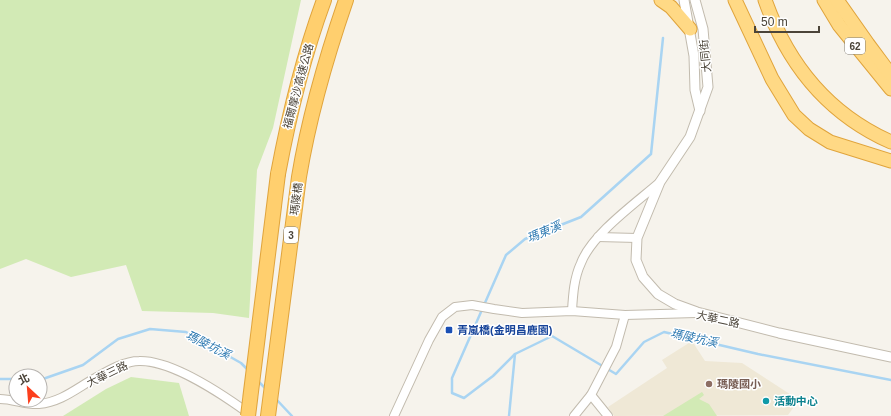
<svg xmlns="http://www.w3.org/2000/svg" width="891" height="416" font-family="Arial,'Noto Sans TC',sans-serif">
	<rect width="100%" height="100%" fill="#f6f3ec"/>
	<path fill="#efe8d6" d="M692 341 705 361 742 363 799 400 788 415 614 416 608 407 667 368 662 360Z"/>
	<g fill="#d2eab5">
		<path d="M0 0H301L273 128 257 170 249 318 213 313 142 311 126 265 71 277 26 259 0 269Z"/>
		<path d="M131 377 179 383 189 416H63L106 389Z"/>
		<path d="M702 392 704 395 699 399 709 404 717 416H663Z"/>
	</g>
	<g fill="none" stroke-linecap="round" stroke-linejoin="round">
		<g stroke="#a9d4f2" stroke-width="2.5">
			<path d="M515 354 493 376 464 398 452 393V378L506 255 525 239 581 217 651 154 663 38"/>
			<path d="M0 379H16"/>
			<path d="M40 380 83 365 118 339 150 329 186 332 241 363 249 371"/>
			<path d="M258 381 267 390"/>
			<path d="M276 399 292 416"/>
			<path d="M509 416 515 354 552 336 616 374 644 342 664 332 758 354 891 380"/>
		</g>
		<defs>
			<g id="minor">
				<path d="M598 237 637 238"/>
				<path d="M572 311C573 294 574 278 581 263 592 234 636 203 660 182"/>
				<path d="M591 395 616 347 625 315"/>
				<path d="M0 399C13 399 26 405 39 404 62 402 78 387 97 377 109 370 125 361 139 361 172 360 225 396 251 415"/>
				<path d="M394 416 429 340 442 317 455 307 472 305 494 309 522 313 572 311 625 315 696 313"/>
				<path d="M574 416 591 395 608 416"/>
			</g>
			<g id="tertiary">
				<path d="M684 0 694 56 695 90 700 111"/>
				<path d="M695 0 703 29 708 87 690 137 660 182 637 238 636 260 643 277 658 294 675 304 697 312 779 333 891 357"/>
			</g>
			<g id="trunk">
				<path d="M661 0 671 7 690 29"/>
				<path d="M735 0 772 79 794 115 809 129 830 142 891 161"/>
				<path d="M765 0C788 65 828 114 891 142"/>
				<path d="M824 0 839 25 891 89"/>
				<path d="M837 0 868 44 891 75"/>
			</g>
			<g id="motorway">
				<path d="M278 174C289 115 303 57 324 0"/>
				<path d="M268 416 299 177C309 117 326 58 346 0"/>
			</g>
		</defs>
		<use href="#minor" stroke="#c2bbae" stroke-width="10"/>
		<use href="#tertiary" stroke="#c2bbae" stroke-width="11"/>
		<use href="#trunk" stroke="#e0a43c" stroke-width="15"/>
		<use href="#motorway" stroke="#e0a43c" stroke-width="16"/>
		<use href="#minor" stroke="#fff" stroke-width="8"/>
		<use href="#tertiary" stroke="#fff" stroke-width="9"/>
		<use href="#trunk" stroke="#ffd985" stroke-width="13"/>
		<use href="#motorway" stroke="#ffcf6e" stroke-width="14"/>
		<defs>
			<path id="motorway-bridge" d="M248 416 278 174"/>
		</defs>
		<use href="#motorway-bridge" stroke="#e0a43c" stroke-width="16" stroke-linecap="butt"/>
		<use href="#motorway-bridge" stroke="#ffcf6e" stroke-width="14"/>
	</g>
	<rect fill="#1a4fb4" stroke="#fff" stroke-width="1.5" x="445" y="326" width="8" height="8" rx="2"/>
	<circle fill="#8d6e63" stroke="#fff" stroke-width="1.5" cx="709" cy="384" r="4"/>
	<circle fill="#0f9aa8" stroke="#fff" stroke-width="1.5" cx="766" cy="401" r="4"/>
	<g text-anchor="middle" stroke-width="3" stroke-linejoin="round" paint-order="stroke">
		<g fill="#fff" stroke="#817c74" stroke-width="1">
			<rect x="845" y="38" width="20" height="16" rx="3"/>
			<rect x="284" y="227" width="14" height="16" rx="3"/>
		</g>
		<g font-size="10" font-weight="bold" fill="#4b4439">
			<text x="855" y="50">62</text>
			<text x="291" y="239">3</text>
		</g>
		<g font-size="11" fill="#4b4439" stroke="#fff">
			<text transform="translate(705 56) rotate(-96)" y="4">大同街</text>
			<text transform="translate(298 86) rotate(-75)" y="4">福爾摩沙高速公路</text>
			<text transform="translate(296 199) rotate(-83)" y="4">瑪陵橋</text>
			<text transform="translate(718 319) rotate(12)" y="4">大華二路</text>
			<text transform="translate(107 374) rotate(-26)" y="4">大華三路</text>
		</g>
		<g font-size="11" font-weight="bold" fill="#164399" stroke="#fff" text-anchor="start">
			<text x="457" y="334">青嵐橋(金明昌鹿園)</text>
		</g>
		<g font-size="11" font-weight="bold" fill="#785e54" stroke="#fff" text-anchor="start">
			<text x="717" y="388">瑪陵國小</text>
		</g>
		<g font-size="11" font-weight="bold" fill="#0d838f" stroke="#fff" text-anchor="start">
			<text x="774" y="405">活動中心</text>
		</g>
		<g font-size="12" font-style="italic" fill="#2e7ab2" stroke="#fff">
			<text transform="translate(544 232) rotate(-23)" y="4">瑪東溪</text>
			<text transform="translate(694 338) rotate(12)" y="4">瑪陵坑溪</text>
			<text transform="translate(208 345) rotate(27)" y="4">瑪陵坑溪</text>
		</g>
	</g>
	<g transform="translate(28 388) rotate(334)"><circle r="19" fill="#ffffff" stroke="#b7b4b0"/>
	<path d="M0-3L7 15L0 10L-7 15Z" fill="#fc3f1d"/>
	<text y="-6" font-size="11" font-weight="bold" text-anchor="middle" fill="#4b4439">北</text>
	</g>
	<path d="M755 26v6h64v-6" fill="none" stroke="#4b4439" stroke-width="2"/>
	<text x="761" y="26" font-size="12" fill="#4b4439" stroke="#ffffff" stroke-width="3" paint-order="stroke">50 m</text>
</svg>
